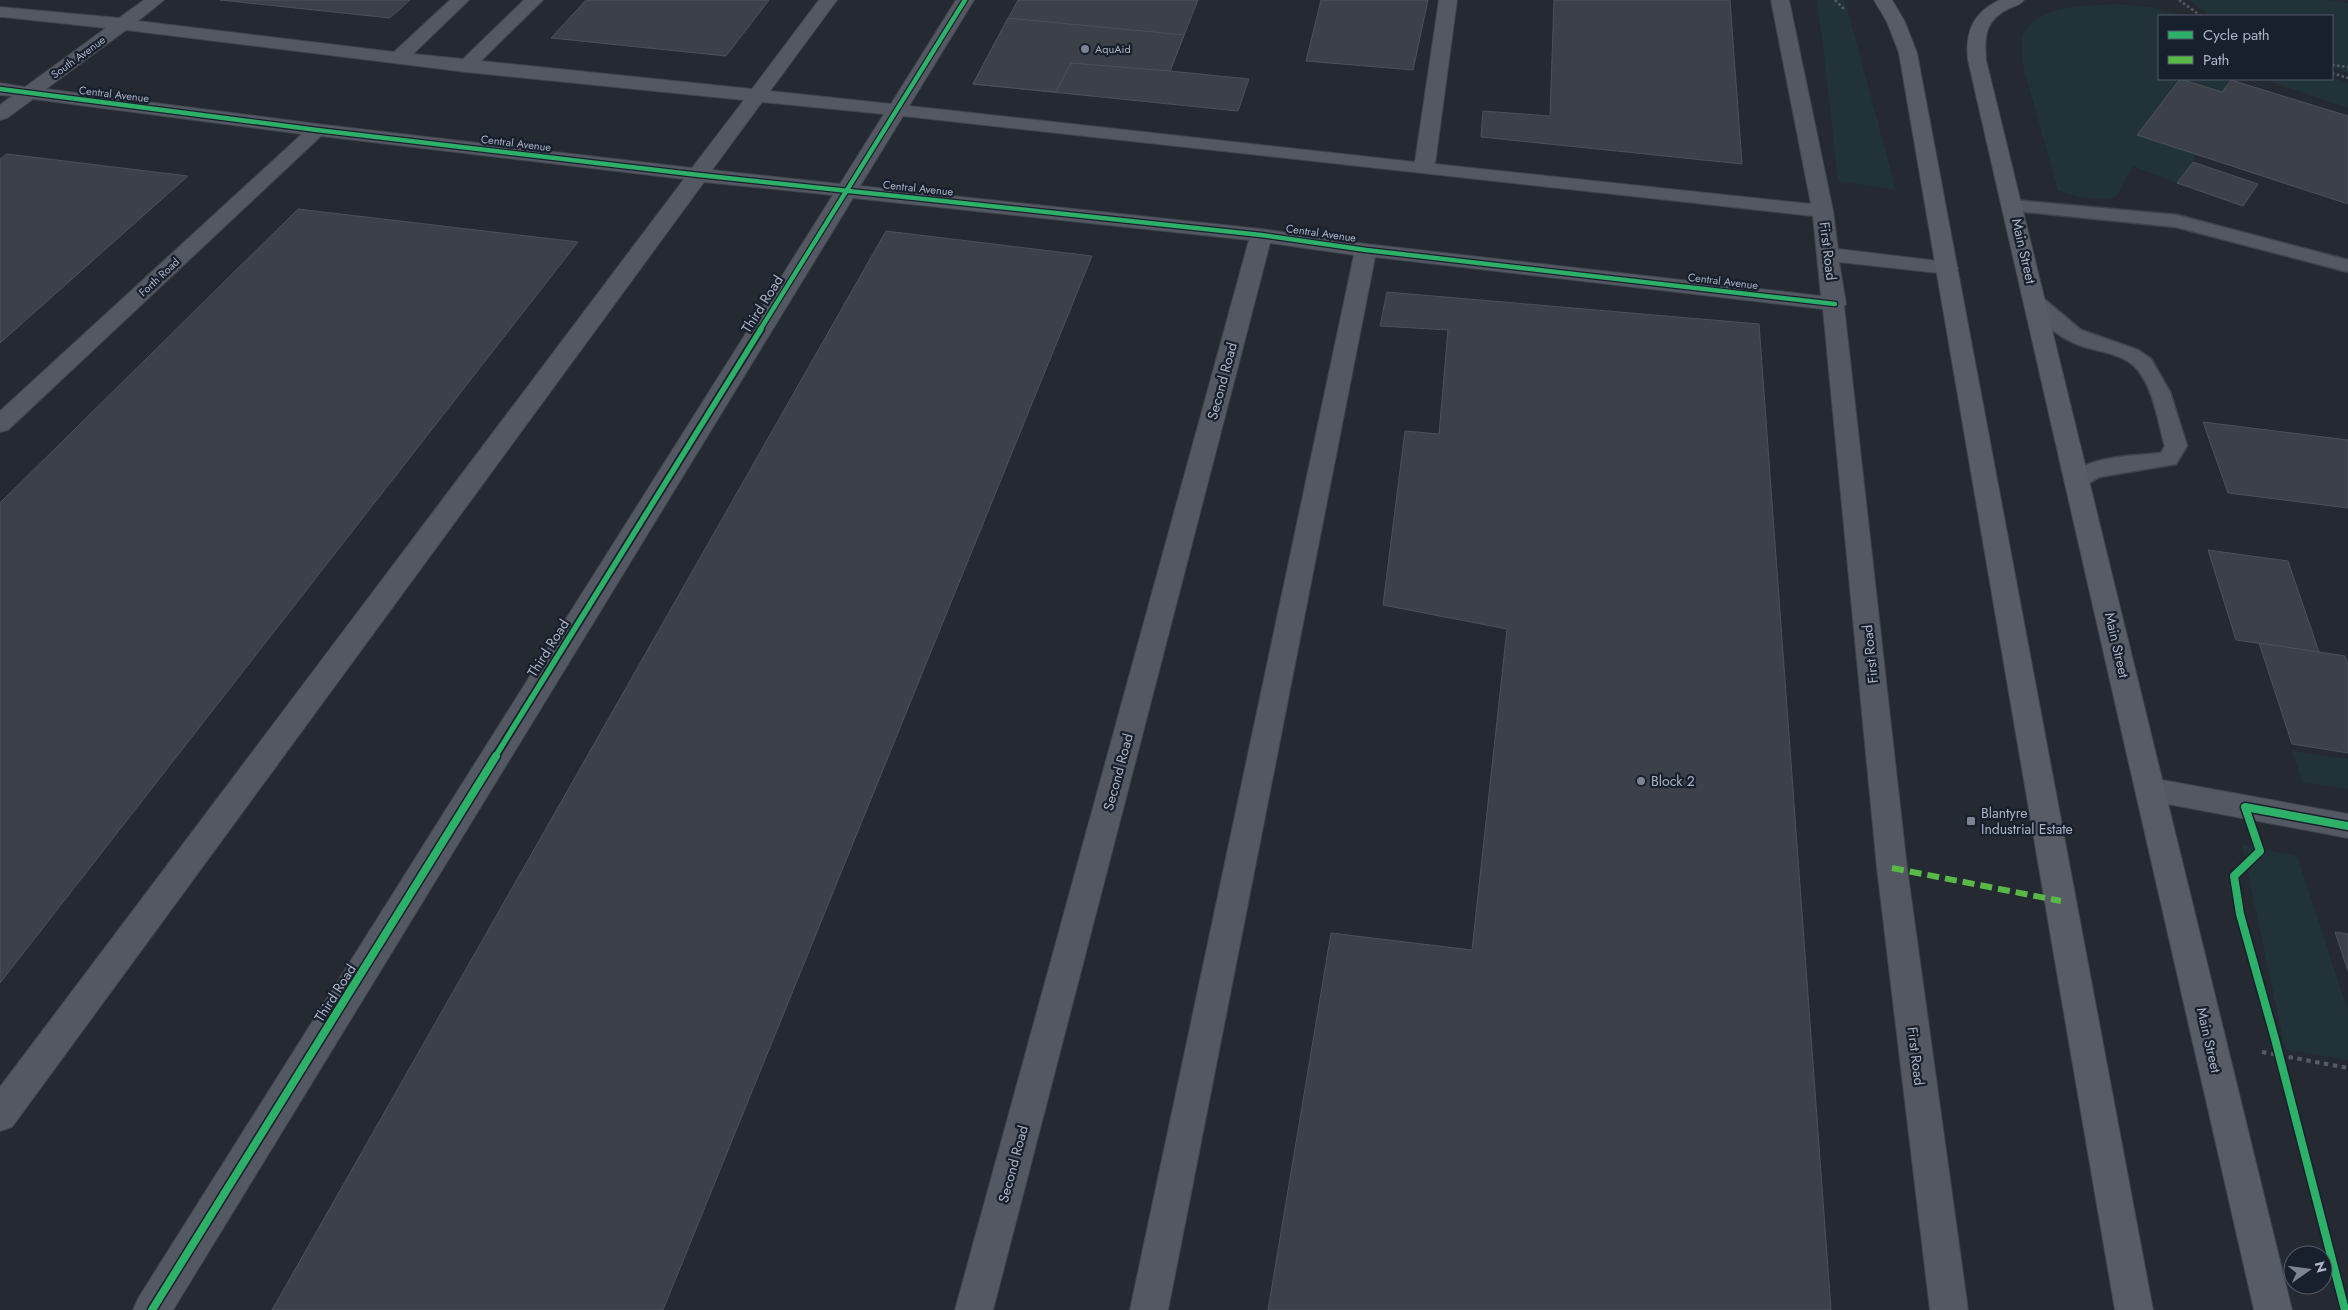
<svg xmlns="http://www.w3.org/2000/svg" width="2348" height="1310" font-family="Jost,sans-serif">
	<rect width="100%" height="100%" fill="#242932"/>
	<g fill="#213338">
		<path d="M1816 0H1845L1896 190 1838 181 1822 37Z"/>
		<path d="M2189 0H2322L2348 3V73L2332 67V16H2210Z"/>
		<path d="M2117 4 2152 7 2183 16H2159V79H2231L2222 92 2180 79 2137 134 2196 154 2193 162 2177 183 2133 166 2115 198C2093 200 2078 198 2058 190L2022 62V35C2026 30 2030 23 2035 20 2058 4 2090 6 2117 4Z"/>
		<path d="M2332 77 2348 83V108L2263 79H2332Z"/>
		<path d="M2292 751 2348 759V789L2302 782Z"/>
		<path d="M2242 845 2297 856 2348 1011V1060L2285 1049Z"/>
	</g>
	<g fill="#3c4049" stroke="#4b515a">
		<path d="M220 0H410L390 18Z"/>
		<path d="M586 0H769L726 56 551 38Z"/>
		<path d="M1018 0H1198L1170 71 1249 79 1238 111 973 84Z"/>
		<path d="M1321 0H1428L1413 70 1306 61Z"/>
		<path d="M1554 0H1730L1742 164 1481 137 1483 111 1550 116Z"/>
		<path d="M1008 18 1184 35 1170 71 1071 63 1056 92 973 84Z"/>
		<path d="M2180 79 2222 92 2231 80 2348 116V204L2137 135Z"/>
		<path d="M7 154 188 176 0 343V159Z"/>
		<path d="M2193 162 2258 184 2243 206 2177 183Z"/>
		<path d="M298 209 578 242 0 983V503Z"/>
		<path d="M886 231 1092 256 663 1310H272Z"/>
		<path d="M1387 292 1759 324 1831 1310H1268L1331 933 1472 950 1507 629 1383 605 1405 431 1439 434 1448 330 1380 326Z"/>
		<path d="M2203 422 2348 440V508L2228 493Z"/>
		<path d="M2208 550 2288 561 2319 652 2236 640Z"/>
		<path d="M2259 643 2345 656 2348 665V753L2292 744Z"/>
		<path d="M2335 932 2348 934V971Z"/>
	</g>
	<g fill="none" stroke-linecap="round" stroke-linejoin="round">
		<defs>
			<g id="service">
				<path d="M2013 200 2177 215 2348 260V272L2176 227 2006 210 2004 206 2006 202Z"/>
				<path d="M2036 296 2043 298 2081 330 2138 350 2151 359 2170 392 2187 446 2176 464 2099 477 2086 485 2078 488 2070 485 2067 480C2081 456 2135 456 2161 453L2165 446C2158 422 2154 390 2138 370 2124 353 2098 352 2079 345 2059 338 2038 320 2026 302L2029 298Z"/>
			</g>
			<g id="minor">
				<path d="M144 0H164L138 21 394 52 450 0H469L413 54 463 59 524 0H543L481 61 752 89 819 0H837L770 91 891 104 956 0H974L909 106 1415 162 1439 0H1457L1435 164 1811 204 1771 0H1789L1833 211 1838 249 1947 262 1955 263 1958 268 1955 273 1947 274 1839 262 1846 304 1844 306 1907 868 1968 1310H1930L1877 868 1823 309 1375 257 1168 1310H1130L1354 255 1270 243 993 1310H955L1249 240 853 198 173 1310H133L139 1297 833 195 704 182 12 1127 0 1131V1087L684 179 321 136 8 430 0 432V411L302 134 33 99 7 118 0 120V105L12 96 0 95V83L25 87 106 28 3 17H0V7L119 18ZM126 30 466 72 744 100 692 168 317 124 46 89ZM762 102 884 114 840 184 712 170ZM903 116 1813 216 1821 296 1366 244 1261 229 860 186Z"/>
				<path d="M2151 778 2348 814V838L2141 799 2136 790 2141 781Z"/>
			</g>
			<g id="secondary">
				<path d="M1874 0H1892L1905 22 1917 53 2153 1310H2115L1899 53 1887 22Z"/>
				<path d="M2000 0H2024C2020 5 2016 6 2010 8 1986 19 1984 35 1986 60L2292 1310H2254L1968 60C1965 32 1973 12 2000 0Z"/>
			</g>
		</defs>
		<use href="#service" stroke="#40444c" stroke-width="3"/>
		<use href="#minor" stroke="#40444c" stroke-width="2"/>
		<use href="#secondary" stroke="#40444c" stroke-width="2"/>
		<g stroke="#575c64" stroke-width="2.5" stroke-dasharray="2.5 2.5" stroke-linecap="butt">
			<path d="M1835 0 1844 9"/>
			<path d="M2179 0 2201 16"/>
			<path d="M2332 65 2348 67"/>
			<path d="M2332 73 2348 78"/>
		</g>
		<path stroke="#575c64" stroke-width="4" stroke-dasharray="4.5 4.5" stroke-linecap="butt" d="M2262 1052 2348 1068"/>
		<use href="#service" fill="#545862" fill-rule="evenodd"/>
		<use href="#minor" fill="#545862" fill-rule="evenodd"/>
		<use href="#secondary" fill="#575c66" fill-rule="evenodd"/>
		<path stroke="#58b947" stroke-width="6" stroke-dasharray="12 6" stroke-linecap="butt" d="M1892 868 2061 901"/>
		<defs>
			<g id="cycleway-far2">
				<path d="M0 89 317 130 699 175 1261 235 1366 250 1835 304"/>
				<path d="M760 330 965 0"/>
			</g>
			<path id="cycleway-far1" d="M495 757 761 329"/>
			<g id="cycleway">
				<path d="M152 1310 496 756"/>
				<path d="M2345 1310 2275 1039 2240 914 2234 876 2260 851 2245 807 2348 826"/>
			</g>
		</defs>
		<use href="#cycleway-far2" stroke="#181f2d" stroke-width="7"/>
		<use href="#cycleway-far1" stroke="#181f2d" stroke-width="9"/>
		<use href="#cycleway" stroke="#181f2d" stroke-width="11"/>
		<use href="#cycleway-far2" stroke="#2db169" stroke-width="4.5"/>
		<use href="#cycleway-far1" stroke="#2db169" stroke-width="5.5"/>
		<use href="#cycleway" stroke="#2db169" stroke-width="8"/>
	</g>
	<g fill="#7c8392" stroke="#181f2d" stroke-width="2">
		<circle cx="1085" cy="49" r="5"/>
		<circle cx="1641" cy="781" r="5"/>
		<rect x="1966" y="816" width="10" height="10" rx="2.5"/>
	</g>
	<g text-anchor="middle" stroke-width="4.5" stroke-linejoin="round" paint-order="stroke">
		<g font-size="11" fill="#acb4c6" stroke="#181f2d" text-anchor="start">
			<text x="1095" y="53">AquAid</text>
		</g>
		<g font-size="11" fill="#acb4c6" stroke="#181f2d">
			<text transform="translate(78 57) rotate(-36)" y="4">South Avenue</text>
			<text transform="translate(114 94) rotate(7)" y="4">Central Avenue</text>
			<text transform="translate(516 143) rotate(7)" y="4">Central Avenue</text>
			<text transform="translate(918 188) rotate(6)" y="4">Central Avenue</text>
			<text transform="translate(1321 233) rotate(8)" y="4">Central Avenue</text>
			<text transform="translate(159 277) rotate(-43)" y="4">Forth Road</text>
			<text transform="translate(1723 281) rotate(7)" y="4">Central Avenue</text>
		</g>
		<g font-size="14" fill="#acb4c6" stroke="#181f2d">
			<text transform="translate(1828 251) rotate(83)" y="5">First Road</text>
			<text transform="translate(2024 251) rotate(77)" y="5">Main Street</text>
			<text transform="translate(762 304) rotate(-58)" y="5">Third Road</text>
			<text transform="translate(1222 381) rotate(-75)" y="5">Second Road</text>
			<text transform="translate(2117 645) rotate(77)" y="5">Main Street</text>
			<text transform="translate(548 648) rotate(-58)" y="5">Third Road</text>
			<text transform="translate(1870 654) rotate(-96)" y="5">First Road</text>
			<text transform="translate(1118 772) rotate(-75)" y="5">Second Road</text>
			<text transform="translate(335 993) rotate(-58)" y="5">Third Road</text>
			<text transform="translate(2209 1040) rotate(77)" y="5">Main Street</text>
			<text transform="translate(1916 1056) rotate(83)" y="5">First Road</text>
			<text transform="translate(1013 1164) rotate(-75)" y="5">Second Road</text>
		</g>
		<g font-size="14" fill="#acb4c6" stroke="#181f2d" text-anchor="start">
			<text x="1651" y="786">Block 2</text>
			<text x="1981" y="818">Blantyre<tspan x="1981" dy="16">Industrial Estate</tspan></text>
		</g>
	</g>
	<rect x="2158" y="15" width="175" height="65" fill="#181f2d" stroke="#535b6a"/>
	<rect x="2168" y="31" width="25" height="8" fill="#2db169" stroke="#535b6a"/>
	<text x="2203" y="40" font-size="15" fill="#acb4c6">Cycle path</text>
	<rect x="2168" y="56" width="25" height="8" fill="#58b947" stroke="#535b6a"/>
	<text x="2203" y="65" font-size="15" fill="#acb4c6">Path</text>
	<g transform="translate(2308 1270) rotate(76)"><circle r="24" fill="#181f2d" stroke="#535b6a"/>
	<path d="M0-4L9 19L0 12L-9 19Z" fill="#7c8392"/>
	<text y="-8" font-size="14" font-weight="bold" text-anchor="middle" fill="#acb4c6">N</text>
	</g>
</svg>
